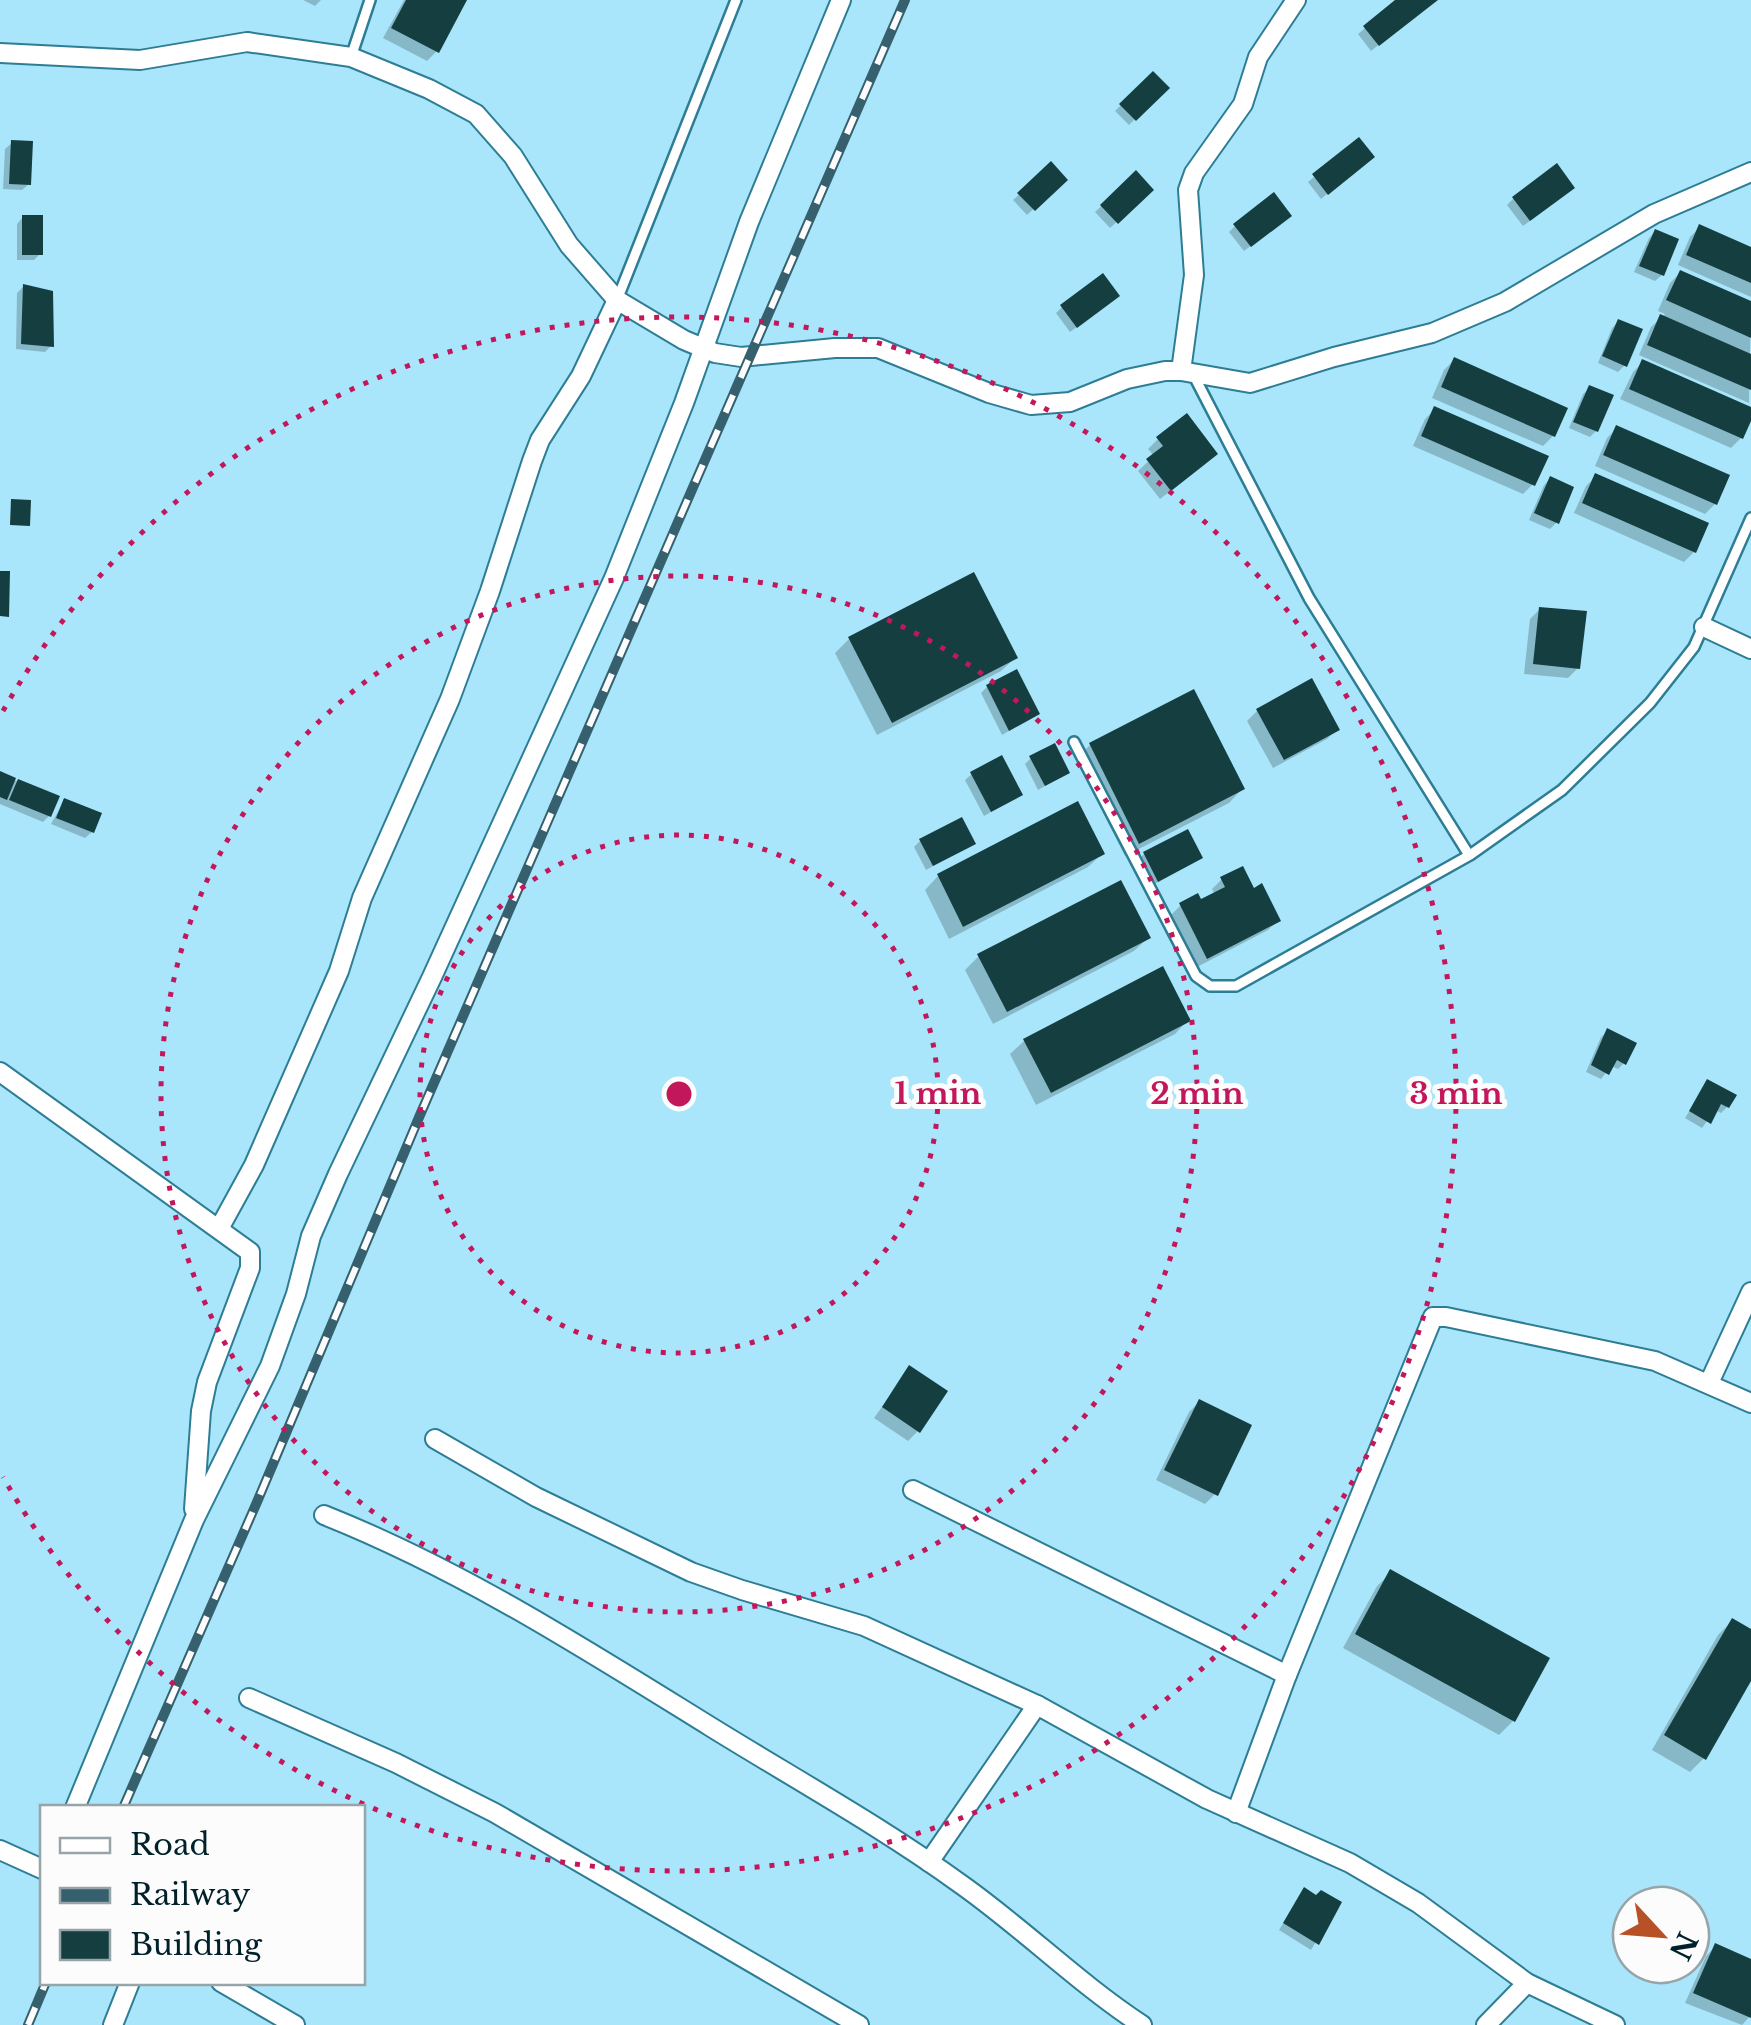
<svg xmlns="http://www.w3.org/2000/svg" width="1751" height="2025" font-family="'Libre Baskerville',serif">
	<rect width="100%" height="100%" fill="#a9e6fb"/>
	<g fill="#0003">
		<path d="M303 0H321L315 6Z"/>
		<path d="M404 0H465L437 51 427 61 383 38Z"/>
		<path d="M1399 0H1434L1371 51 1358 34Z"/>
		<path d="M1153 74 1166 88 1129 125 1115 111Z"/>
		<path d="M1359 140 1365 162 1321 199 1308 182Z"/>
		<path d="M12 143 29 184 22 190 3 189 5 149Z"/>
		<path d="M1051 165 1065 180 1027 215 1013 200Z"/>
		<path d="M1136 174 1151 190 1110 228 1095 212Z"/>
		<path d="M1566 194 1523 226 1507 205 1513 199Z"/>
		<path d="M23 217 40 254 34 260H17V224Z"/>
		<path d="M1282 222 1244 251 1229 232 1235 226Z"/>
		<path d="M1700 227 1751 250V297L1678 265 1690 237Z"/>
		<path d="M1655 232 1662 275 1655 281 1634 272 1649 238Z"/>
		<path d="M1680 273 1751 304 1749 403 1639 355 1651 327 1665 314 1658 311 1670 283Z"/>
		<path d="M23 287 51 346 45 352 16 349 17 293Z"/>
		<path d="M1111 302 1070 332 1056 313 1062 307Z"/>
		<path d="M1618 322 1625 365 1618 372 1598 363 1612 328Z"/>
		<path d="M1454 360 1553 436 1543 446 1432 398 1444 370Z"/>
		<path d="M1643 362 1751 410 1741 438 1731 448 1620 399 1633 372Z"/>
		<path d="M1590 388 1596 431 1590 437 1569 428 1583 394Z"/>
		<path d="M1435 409 1533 484 1523 494 1413 446 1425 419Z"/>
		<path d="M1617 428 1715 504 1705 514 1595 466 1607 438Z"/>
		<path d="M1158 439 1205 464 1160 499 1138 471 1154 456 1148 449Z"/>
		<path d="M1596 476 1694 552 1684 562 1574 513 1586 486Z"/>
		<path d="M1550 479 1557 522 1550 529 1529 520 1544 485Z"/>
		<path d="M1540 609 1578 668 1568 678 1524 674 1530 619Z"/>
		<path d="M849 639 1015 658 1001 671 877 735 835 653Z"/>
		<path d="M987 687 1037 714 1002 735 981 693Z"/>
		<path d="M1257 711 1337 729 1327 739 1273 768 1247 721Z"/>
		<path d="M1090 745 1242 789 1229 803 1125 856 1076 759Z"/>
		<path d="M1031 758 1067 773 1038 790 1025 764Z"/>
		<path d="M0 774 57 798 49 816 43 822 0 804Z"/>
		<path d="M972 774 1020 795 984 816 965 780Z"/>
		<path d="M64 801 92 832 85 838 51 824Z"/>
		<path d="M920 841 973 844 926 870 914 847Z"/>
		<path d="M1102 854 1088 867 949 939 925 890 938 876Z"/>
		<path d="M1144 854 1200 858 1151 886 1138 860Z"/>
		<path d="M1222 879 1253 891 1278 920 1268 930 1197 967 1171 915 1181 905 1200 902 1215 895 1212 889Z"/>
		<path d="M1148 938 1134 951 993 1024 965 970 979 956Z"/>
		<path d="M1188 1020 1175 1034 1036 1105 1010 1054 1024 1041Z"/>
		<path d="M1608 1031 1624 1063 1618 1069 1611 1066 1601 1079 1586 1072 1601 1037Z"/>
		<path d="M1708 1082 1727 1107 1721 1113 1715 1110 1702 1128 1685 1118Z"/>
		<path d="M910 1368 918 1431 908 1441 874 1418Z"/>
		<path d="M1199 1402 1215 1494 1205 1504 1156 1480 1189 1412Z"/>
		<path d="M1391 1573 1547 1659 1513 1721 1499 1735 1343 1648 1377 1586Z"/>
		<path d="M1732 1621 1751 1632V1676L1704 1758 1690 1772 1652 1750 1718 1635Z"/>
		<path d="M1304 1890 1317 1898 1339 1903 1311 1950 1279 1930Z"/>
		<path d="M1716 1946 1751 1962V2015L1742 2025 1685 2003 1706 1956Z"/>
	</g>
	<g fill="#153e40">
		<path d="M406 0H467L439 53 391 28Z"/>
		<path d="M1395 0H1438L1379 46 1363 26Z"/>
		<path d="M1153 71 1170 88 1136 121 1119 104Z"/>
		<path d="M1359 137 1375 157 1328 195 1312 174Z"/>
		<path d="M11 140 33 141 31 185 9 184Z"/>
		<path d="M1051 161 1068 180 1035 211 1017 193Z"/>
		<path d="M1557 163 1575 188 1530 221 1512 197Z"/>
		<path d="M1136 170 1154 190 1118 224 1100 205Z"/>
		<path d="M1274 192 1292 216 1251 247 1233 224Z"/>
		<rect x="22" y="215" width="21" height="40"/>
		<path d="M1699 224 1751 247V283L1686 255Z"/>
		<path d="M1655 229 1679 239 1664 276 1639 266Z"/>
		<path d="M1680 270 1751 301V338L1666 300Z"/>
		<path d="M1103 273 1120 296 1077 328 1060 305Z"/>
		<path d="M23 284 53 291 54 347 21 344Z"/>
		<path d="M1660 314 1751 354V390L1647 345Z"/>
		<path d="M1618 319 1643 329 1627 367 1602 356Z"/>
		<path d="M1454 357 1568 408 1555 437 1441 387Z"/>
		<path d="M1642 359 1751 407V421L1743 439 1629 389Z"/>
		<path d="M1589 385 1614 395 1598 432 1573 422Z"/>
		<path d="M1434 406 1549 456 1535 486 1421 436Z"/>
		<path d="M1187 413 1218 454 1171 491 1146 459 1163 446 1156 437Z"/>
		<path d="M1616 425 1730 475 1717 505 1603 455Z"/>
		<path d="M1595 473 1709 523 1696 553 1582 503Z"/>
		<path d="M1550 476 1574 487 1559 524 1534 513Z"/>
		<path d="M11 499 31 500 30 526 10 525Z"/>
		<path d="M0 571H10L9 617 0 616Z"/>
		<path d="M974 572 1018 658 892 723 848 637Z"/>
		<path d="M1539 607 1587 611 1580 669 1533 664Z"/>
		<path d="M1017 669 1040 714 1009 731 986 685Z"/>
		<path d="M1312 678 1340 730 1284 760 1256 709Z"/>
		<path d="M1194 689 1245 789 1139 844 1089 743Z"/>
		<path d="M1055 743 1070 773 1045 786 1029 756Z"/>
		<path d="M1002 755 1023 795 991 812 970 772Z"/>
		<path d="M0 771 16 778 7 800 0 797Z"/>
		<path d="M18 779 60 796 51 817 9 800Z"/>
		<path d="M64 798 102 813 94 833 56 818Z"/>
		<path d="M1078 801 1105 854 963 927 937 874Z"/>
		<path d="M962 817 976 844 933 866 919 839Z"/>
		<path d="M1188 829 1203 858 1158 882 1143 852Z"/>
		<path d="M1243 866 1254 888 1262 883 1281 921 1207 959 1179 903 1198 893 1201 899 1225 887 1220 877Z"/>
		<path d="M1121 880 1151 938 1007 1012 977 954Z"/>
		<path d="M1163 966 1191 1021 1051 1093 1023 1039Z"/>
		<path d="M1607 1028 1637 1043 1626 1065 1617 1060 1609 1075 1591 1065Z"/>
		<path d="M1707 1079 1737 1095 1729 1108 1721 1104 1711 1124 1689 1111Z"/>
		<path d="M909 1365 948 1391 920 1433 882 1407Z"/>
		<path d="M1199 1399 1252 1425 1218 1496 1164 1470Z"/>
		<path d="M1390 1569 1550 1658 1515 1722 1355 1634Z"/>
		<path d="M1732 1618 1751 1629V1681L1706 1760 1664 1735Z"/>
		<path d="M1304 1887 1316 1895 1321 1890 1342 1902 1319 1945 1283 1923Z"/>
		<path d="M1715 1943 1751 1959V2018L1693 1993Z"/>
	</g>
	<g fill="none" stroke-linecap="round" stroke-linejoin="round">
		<defs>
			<g id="lane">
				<path d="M351 57 370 0"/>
				<path d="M617 300 736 0"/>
				<path d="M1194 376 1309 598 1469 855"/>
				<path d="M1074 742 1196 976 1210 986H1236L1470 855 1562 790 1650 703 1694 647 1751 518"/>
			</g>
			<g id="street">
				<path d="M0 53 140 60 247 42 351 57 429 89 476 114 513 156 569 245 617 300 684 340 715 353 741 357 835 348H878L989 393 1031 405 1070 402 1127 379 1165 371H1181L1250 383 1334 357 1432 333 1505 302 1654 214 1751 172"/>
				<path d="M1181 371 1194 275 1188 190 1194 173 1243 104 1258 57 1296 0"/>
				<path d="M1704 627 1751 649"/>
				<path d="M0 1072 250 1252V1268L207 1382 201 1411 194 1509"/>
				<path d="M220 1227 254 1165 339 971 362 898 450 699 490 591 532 461 540 440 581 376 617 300"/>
				<path d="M1709 1383 1751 1292"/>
				<path d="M435 1439 536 1497 691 1572 742 1590 864 1626 1037 1705 1207 1799 1350 1863 1418 1903 1527 1983 1615 2025"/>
				<path d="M913 1490 1287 1675"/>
				<path d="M324 1515C462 1570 585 1649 711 1727 795 1779 882 1827 962 1885 1024 1929 1078 1983 1142 2025"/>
				<path d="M249 1698 396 1763 495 1813 859 2025"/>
				<path d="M75 1808 194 1520 270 1366 296 1294 311 1236 338 1174 432 977 614 578 684 403 749 222 841 0"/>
				<path d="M1236 1813 1287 1675 1433 1317H1446L1655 1361 1751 1403"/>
				<path d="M0 1850 42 1869"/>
				<path d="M929 1862 1037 1705"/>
				<path d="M221 1982 295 2025"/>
				<path d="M113 2025 130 1982"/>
				<path d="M1486 2025 1527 1983"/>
			</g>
		</defs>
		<use href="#lane" stroke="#2d7d95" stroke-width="14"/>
		<use href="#street" stroke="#2d7d95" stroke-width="22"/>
		<use href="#lane" stroke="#fff" stroke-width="9"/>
		<use href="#street" stroke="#fff" stroke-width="18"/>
		<defs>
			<g id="rail">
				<path d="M123 1808 257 1502 420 1115 905 0"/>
				<path d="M28 2025 46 1982"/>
			</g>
		</defs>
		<use href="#rail" stroke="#37606e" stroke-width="10"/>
		<use href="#rail" stroke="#fcfcfc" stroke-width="6" stroke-dasharray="19" stroke-linecap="butt"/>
	</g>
	<g fill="none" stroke="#c2185b" stroke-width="5" stroke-dasharray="5 10">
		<circle cx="679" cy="1094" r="259"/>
		<circle cx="679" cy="1094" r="518"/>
		<path d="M3 711A777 777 0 1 1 3 1477"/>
	</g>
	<circle cx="679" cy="1094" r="15" fill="#c2185b" stroke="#fcfcfc" stroke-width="5"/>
	<g font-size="30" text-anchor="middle" font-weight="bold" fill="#c2185b" stroke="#fcfcfc" stroke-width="10" stroke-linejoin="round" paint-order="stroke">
		<text x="938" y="1104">1 min</text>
		<text x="1197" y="1104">2 min</text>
		<text x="1456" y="1104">3 min</text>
	</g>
	<rect x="40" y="1805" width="325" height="180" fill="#fcfcfc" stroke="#97a4a8" stroke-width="2.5"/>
	<rect x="60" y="1838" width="50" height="15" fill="#ffffff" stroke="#97a4a8" stroke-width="2.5"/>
	<text x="130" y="1855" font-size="30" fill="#00202a">Road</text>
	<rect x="60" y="1888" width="50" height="15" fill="#37606e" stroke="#97a4a8" stroke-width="2.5"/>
	<text x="130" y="1905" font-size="30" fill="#00202a">Railway</text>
	<rect x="60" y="1930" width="50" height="30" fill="#153e40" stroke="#97a4a8" stroke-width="2.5"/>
	<text x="130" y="1955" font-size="30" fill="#00202a">Building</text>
	<g transform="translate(1661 1935) rotate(116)"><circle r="48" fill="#fcfcfc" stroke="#97a4a8" stroke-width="2.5"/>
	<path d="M0-8L18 38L0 25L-18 38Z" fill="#b75126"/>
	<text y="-15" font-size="28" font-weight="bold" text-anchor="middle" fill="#00202a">N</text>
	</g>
</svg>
